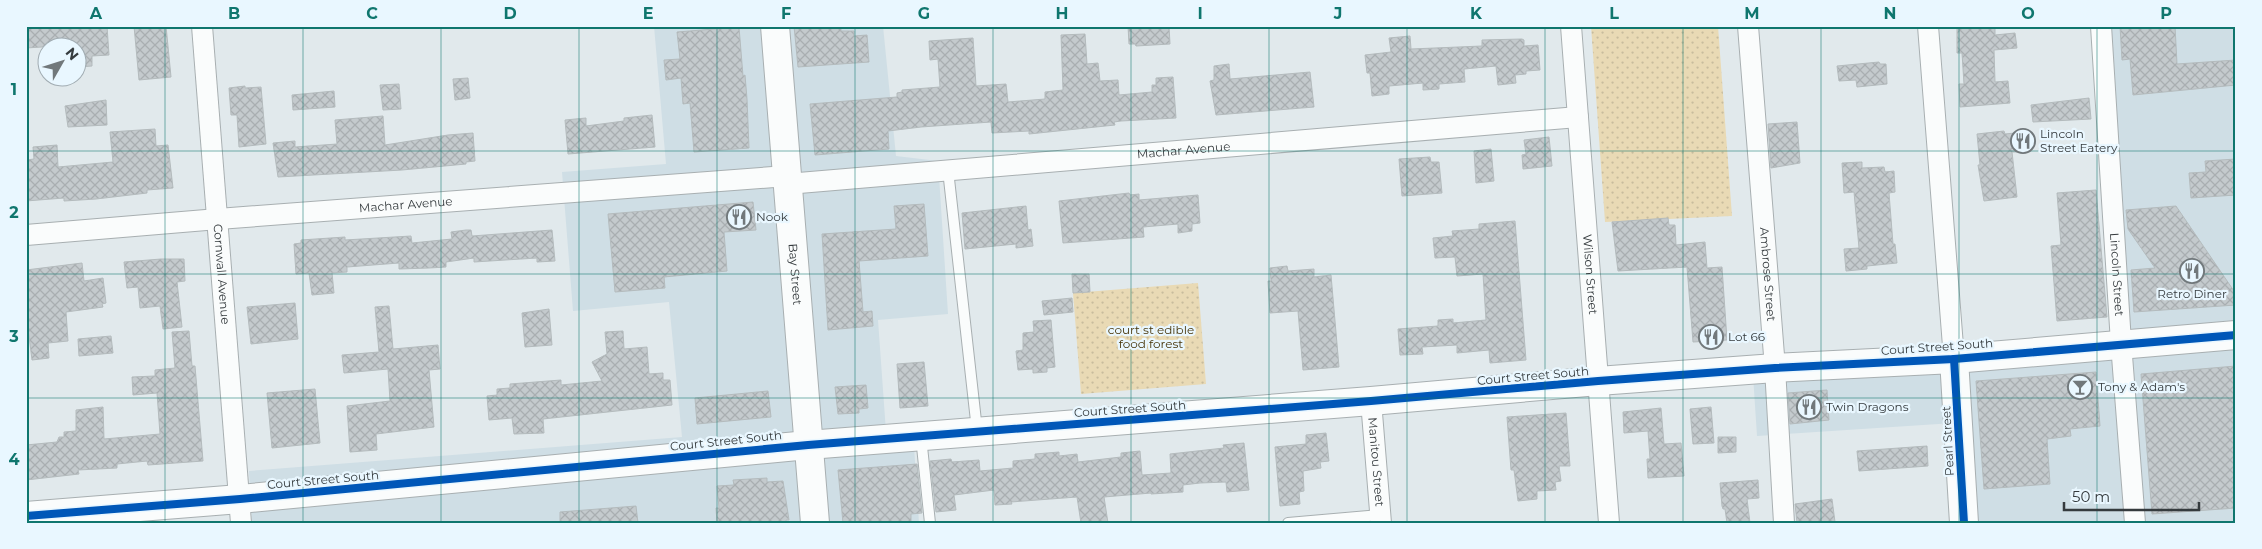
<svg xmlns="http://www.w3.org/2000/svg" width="2262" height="549" font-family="Montserrat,sans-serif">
	<defs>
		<pattern id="park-dots" width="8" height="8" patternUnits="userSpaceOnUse" patternTransform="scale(1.25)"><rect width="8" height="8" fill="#e9dab5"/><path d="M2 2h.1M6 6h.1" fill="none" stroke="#c8bc9d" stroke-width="1.8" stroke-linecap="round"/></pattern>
		<pattern id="building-cross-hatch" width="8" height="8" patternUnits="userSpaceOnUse" patternTransform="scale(1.25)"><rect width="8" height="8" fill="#c4cacd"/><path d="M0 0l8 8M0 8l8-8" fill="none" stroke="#a9aeb1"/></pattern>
	</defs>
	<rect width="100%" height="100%" fill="#e1e9ec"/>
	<g fill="#cfdee5">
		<path d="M654 26H883L896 156 938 161 948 314 878 320 887 446H914L919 523H252L249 471 682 437 669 302 573 311 562 172 666 164Z"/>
		<path d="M2108 26H2236V523H1968L1969 422 1757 436 1753 375 2131 355Z"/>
	</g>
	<g fill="url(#park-dots)">
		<path d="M1591 26H1718L1732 216 1605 222Z"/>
		<path d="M1198 283 1206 384 1081 394 1073 293Z"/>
	</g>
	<g fill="url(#building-cross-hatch)" stroke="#b4bbbd">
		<path d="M26 26H107L109 55 92 56V66L78 67V48H73V45L26 48Z"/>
		<path d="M134 26H166L171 77 139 80Z"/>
		<path d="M794 26H841V31H854V36L867 35 869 62 798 67Z"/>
		<path d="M1128 26H1169L1170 44 1136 46 1135 44H1129Z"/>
		<path d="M1957 26H1995V35L2015 33 2017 48 1994 50 1995 82 2008 81 2010 103 1960 107 1959 84H1964L1962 53H1957Z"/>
		<path d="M2120 26H2175L2177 64 2236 60V85L2133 95 2130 59 2122 60Z"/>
		<path d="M739 27 743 76 745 75 747 99 749 148 694 152 690 103 683 104 681 78 666 80 664 60 680 59 677 32Z"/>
		<path d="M1085 34 1087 64 1098 63 1100 81 1118 80 1119 95 1152 92V85H1156V78L1173 77 1176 118 1121 121 1114 122 1115 125 1029 134V131L992 133 991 122 921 127 888 131 889 149 815 155 810 104 897 97V93L902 92V90L940 87 938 59 930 60 929 41 973 38 976 86 1006 84 1008 102 1045 99V92L1063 90 1061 35Z"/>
		<path d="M1410 36 1411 49 1482 46V40L1522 39 1524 40V46L1538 45 1540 70 1526 71V74L1515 75 1516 83 1498 85 1496 66 1464 69 1465 82 1439 84V89L1423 90V83L1389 86V94L1372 96 1370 73H1367L1365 55 1391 52 1389 38Z"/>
		<path d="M1879 62 1880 64H1886L1887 84 1857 87 1856 80 1839 81 1837 66Z"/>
		<path d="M1229 64 1230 79 1310 72 1314 107 1216 115 1210 81 1214 80V66Z"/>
		<path d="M468 78 470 98 455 100 453 79Z"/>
		<path d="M399 84 401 109 383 110 380 85Z"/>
		<path d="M245 86V88L261 87 266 144 239 147 237 115H231L229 88Z"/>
		<path d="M334 91 335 107 293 110 292 95Z"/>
		<path d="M2089 98 2091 119 2033 122 2031 105Z"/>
		<path d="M106 100 107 125 68 127 65 106Z"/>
		<path d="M652 115 655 147 568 154 565 120 586 118V126L624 121V118Z"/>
		<path d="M383 116 385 145 448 135 473 133 475 161 466 162V164L402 170 278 177 273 143 295 141V147L337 144 335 120Z"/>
		<path d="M1797 122 1800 163 1771 168 1768 124Z"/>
		<path d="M155 129 156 146 168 145 173 188 147 190V193L96 199 64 201V198L26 201V160L34 159 33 147 57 145 58 167 113 162 110 132Z"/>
		<path d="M2004 131 2005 134 2015 133 2017 152H2012L2017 197 1984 201 1978 165H1980L1977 134Z"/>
		<path d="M1549 137 1552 166 1523 169 1522 155 1526 154 1524 140Z"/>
		<path d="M1491 149 1494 181 1476 183 1474 151Z"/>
		<path d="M1430 157 1431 162H1439L1442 193 1402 196 1399 159Z"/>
		<path d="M2236 159V195L2191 198 2189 173 2206 172 2205 161Z"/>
		<path d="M1862 162V168L1884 167 1885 172 1894 171 1895 192 1889 193 1893 244H1895L1897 263 1867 266V269L1846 271 1844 249 1859 248 1854 192 1844 193 1842 163Z"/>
		<path d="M2096 190 2107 317 2057 321 2051 246 2061 245 2057 193Z"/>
		<path d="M1129 193 1130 195 1139 194V200L1198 195 1200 223 1192 224V231L1178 233V224L1143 227 1144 237 1063 243 1059 201Z"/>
		<path d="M753 202 756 230 724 232 727 271 664 277 665 288 615 292 608 214Z"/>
		<path d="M924 204 928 256 859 261 863 312 872 311 873 326 828 330 822 234 896 229 894 206Z"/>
		<path d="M1026 206 1028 230 1031 229 1033 246 1016 248V244L965 249 962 213Z"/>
		<path d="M2176 206 2236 294V305L2134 312 2131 270 2155 268 2128 229 2126 210Z"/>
		<path d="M1668 218 1669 225H1675L1676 245 1705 242 1707 268 1722 267 1727 340 1693 342 1687 267 1618 271 1612 222Z"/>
		<path d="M1515 221 1526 360 1490 363 1489 350 1457 353V345L1422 347 1423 354 1400 355 1398 329 1438 326V320L1453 319V323L1486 320 1483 274 1457 276 1455 257 1435 258 1433 238 1453 236 1452 231 1479 229V224Z"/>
		<path d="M466 230H471L472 236 552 230 555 261 537 262V258L474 262V258L446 262V267L429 268 399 269V263L347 267V272L332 273 334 293 312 295 309 273 296 274 294 244 301 243V240L345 237V240L411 236 412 243 452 239 451 232Z"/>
		<path d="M161 259H184L185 281 177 282 182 327 163 329 160 306 140 308 138 287 127 288 124 262Z"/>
		<path d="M82 263 84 281 103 278 106 303 102 304 103 307 66 312 68 341 48 343 49 358 32 360 26 312V270Z"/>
		<path d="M1287 266 1288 271 1314 269V277L1331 275 1339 367 1303 370 1298 311 1270 313 1268 281H1271L1270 268Z"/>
		<path d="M1072 274H1089L1090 292 1073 293Z"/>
		<path d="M1072 298 1073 312 1044 315 1042 301Z"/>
		<path d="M295 303 298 339 251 344 247 307Z"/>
		<path d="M389 306 393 349 438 345 440 369 429 370 434 427 376 434 377 450 350 452 347 406 390 401 388 369 344 373 342 355 379 352 375 307Z"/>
		<path d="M549 309 552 345 525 347 522 313Z"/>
		<path d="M1051 320 1055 367 1047 368V372L1033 373V369L1018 370 1016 351 1023 350V333L1034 332 1033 321Z"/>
		<path d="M189 331 192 366H195L203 461 148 465 147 461 117 464V468L78 470 79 474 26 480V445L57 442 59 437H64V432L76 431V410L103 407 104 439 160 434 157 393 133 395 132 377 155 376V370L175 368 172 332Z"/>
		<path d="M623 331 624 349 647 347 649 374 663 373V380H670L672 405 543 419 544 433 514 434 512 418 489 420 487 396 497 395V389L510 388V384L561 380V385L602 381 592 362 607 354 605 332Z"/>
		<path d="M111 336 113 353 79 356 78 339Z"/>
		<path d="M924 362 928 406 900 408 897 364Z"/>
		<path d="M2236 366V508L2152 514 2141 374Z"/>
		<path d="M2096 372 2100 426 2070 429 2071 436 2047 439 2050 484 1984 489 1976 381Z"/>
		<path d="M866 385 868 408 859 409V413L838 414 835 387Z"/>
		<path d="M315 389 320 443 272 448 267 393Z"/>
		<path d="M1827 390 1829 420 1790 424 1788 393Z"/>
		<path d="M768 391 771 417 697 424 695 398Z"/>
		<path d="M1711 407 1714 443 1693 444 1690 409Z"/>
		<path d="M1661 408 1664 444 1681 443 1684 476 1648 478 1647 459H1650L1648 431 1624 433 1623 412Z"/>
		<path d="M1566 413 1570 466H1559L1561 481 1555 482 1556 490 1537 491V499L1518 501 1514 470H1511L1507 417Z"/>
		<path d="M1326 433 1329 461 1320 462 1321 468 1303 471 1304 491 1299 492 1300 504 1280 506 1275 447 1306 444V435Z"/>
		<path d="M1718 437H1736V452L1718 453Z"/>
		<path d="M1244 443 1249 490 1227 492 1226 482 1200 483 1183 485V492L1151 494V493L1104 497 1108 523H1081L1077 497 1011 502 1012 504 995 505 994 490 954 495 956 510 936 512 930 461 951 459 952 462 979 460 980 471 1013 468V461L1035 459V454L1059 452V456L1077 454 1078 462 1121 457V453L1140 451 1142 475 1171 473 1170 454 1224 448 1223 445Z"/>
		<path d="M1927 446 1928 466 1859 471 1857 451Z"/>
		<path d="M917 464 922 513 911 514V523H843L838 470Z"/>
		<path d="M767 478V482L783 481 789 520H786V523H717L716 508H719L717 486 734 485 733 480Z"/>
		<path d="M1758 480 1759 498 1747 499 1750 523H1727L1725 509H1723L1722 506 1720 483Z"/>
		<path d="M1832 499 1835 522 1797 523 1795 504Z"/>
		<path d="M636 506 638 523H560V512Z"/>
	</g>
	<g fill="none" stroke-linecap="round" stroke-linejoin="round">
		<defs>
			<g id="lane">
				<path d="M948 170 977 430"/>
				<path d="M921 437 930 523"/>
				<path d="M1288 523 1380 515"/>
			</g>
			<g id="street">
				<path id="s1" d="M202 26 241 523"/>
				<path id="s2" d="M1571 26 1609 523"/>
				<path id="s3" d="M1748 26 1775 368 1784 523"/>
				<path d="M1928 26 1954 359"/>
				<path id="s4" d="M2101 26 2121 343 2135 523"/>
				<path id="s5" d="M787 184 1578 117"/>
				<path id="s6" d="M26 235 218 219 787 176"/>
				<path id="s7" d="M1371 401 1381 523"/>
			</g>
			<g id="secondary">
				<path id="s8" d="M775 26 815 523"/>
				<path d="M1954 359 1964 523"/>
				<path d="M26 516 240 499 808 445 1371 401 1598 381 1775 368 1954 359 2236 335"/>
			</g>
		</defs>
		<use href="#lane" stroke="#a8afb1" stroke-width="12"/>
		<use href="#street" stroke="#a8afb1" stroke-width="22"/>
		<use href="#secondary" stroke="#a8afb1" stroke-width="30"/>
		<use href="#lane" stroke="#fafcfc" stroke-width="10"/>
		<use href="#street" stroke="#fafcfc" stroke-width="20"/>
		<use href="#secondary" stroke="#fafcfc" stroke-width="28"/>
		<defs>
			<g id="cycleway">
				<path d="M1954 359 1964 523"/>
				<path d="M26 516 240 499 808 445 1371 401 1598 381 1775 368 1954 359 2236 335"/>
			</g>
		</defs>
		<use href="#cycleway" stroke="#e9f7ff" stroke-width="11"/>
		<use href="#cycleway" stroke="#0057b8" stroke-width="8"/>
	</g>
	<path fill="none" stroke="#0f766e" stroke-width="1" stroke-opacity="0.55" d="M165 26V523M303 26V523M441 26V523M579 26V523M717 26V523M855 26V523M993 26V523M1131 26V523M1269 26V523M1407 26V523M1545 26V523M1683 26V523M1821 26V523M1959 26V523M2097 26V523M26 151H2236M26 274H2236M26 398H2236"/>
	<defs>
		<symbol id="restaurant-ring" viewBox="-11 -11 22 22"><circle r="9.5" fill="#e9f7ff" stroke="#71787b" stroke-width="1.5"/><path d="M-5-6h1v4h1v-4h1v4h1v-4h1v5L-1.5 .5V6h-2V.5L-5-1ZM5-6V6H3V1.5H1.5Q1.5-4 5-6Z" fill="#71787b"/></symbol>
		<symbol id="bar-ring" viewBox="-11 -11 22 22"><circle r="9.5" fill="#e9f7ff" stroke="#71787b" stroke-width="1.5"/><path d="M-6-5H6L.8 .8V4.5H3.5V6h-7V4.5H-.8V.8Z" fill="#71787b"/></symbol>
	</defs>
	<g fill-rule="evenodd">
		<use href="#restaurant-ring" x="2009" y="127" width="28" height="28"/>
		<use href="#restaurant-ring" x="725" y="203" width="28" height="28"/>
		<use href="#restaurant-ring" x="2178" y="257" width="28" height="28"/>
		<use href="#restaurant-ring" x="1697" y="323" width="28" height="28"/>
		<use href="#bar-ring" x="2066" y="373" width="28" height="28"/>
		<use href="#restaurant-ring" x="1795" y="393" width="28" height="28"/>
	</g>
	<g text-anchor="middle" stroke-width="4.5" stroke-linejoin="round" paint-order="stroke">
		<g font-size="12" fill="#353b3e" stroke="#e9f7ff" text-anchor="start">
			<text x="2040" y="138">Lincoln<tspan x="2040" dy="14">Street Eatery</tspan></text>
			<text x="756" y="221">Nook</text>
			<text x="2192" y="298" text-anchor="middle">Retro Diner</text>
			<text x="1728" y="341">Lot 66</text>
			<text x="2098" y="391">Tony &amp; Adam's</text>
			<text x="1826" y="411">Twin Dragons</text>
		</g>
		<g font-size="12" fill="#353b3e" stroke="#e9f7ff">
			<text dy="4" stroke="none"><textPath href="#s5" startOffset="398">Machar Avenue</textPath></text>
			<text dy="4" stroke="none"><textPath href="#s6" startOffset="381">Machar Avenue</textPath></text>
			<text dy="4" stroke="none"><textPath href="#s1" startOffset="249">Cornwall Avenue</textPath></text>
			<text dy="4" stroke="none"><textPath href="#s3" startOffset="249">Ambrose Street</textPath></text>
			<text dy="4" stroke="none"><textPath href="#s8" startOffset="249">Bay Street</textPath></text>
			<text dy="4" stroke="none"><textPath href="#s2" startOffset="249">Wilson Street</textPath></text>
			<text dy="4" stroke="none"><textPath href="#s4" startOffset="249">Lincoln Street</textPath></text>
			<text transform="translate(1937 347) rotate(-4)" y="4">Court Street South</text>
			<text transform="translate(1533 376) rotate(-5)" y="4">Court Street South</text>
			<text transform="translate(1130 409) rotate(-4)" y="4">Court Street South</text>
			<text transform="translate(726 441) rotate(-6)" y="4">Court Street South</text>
			<text transform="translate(1948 441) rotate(-93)" y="4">Pearl Street</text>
			<text dy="4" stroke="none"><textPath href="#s7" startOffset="61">Manitou Street</textPath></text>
			<text transform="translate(323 480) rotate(-5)" y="4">Court Street South</text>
		</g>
		<g font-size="12" fill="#473509" stroke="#e9f7ff">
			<text x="1151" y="334">court st edible<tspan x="1151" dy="14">food forest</tspan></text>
		</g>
	</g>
	<rect width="2262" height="549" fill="none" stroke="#e9f7ff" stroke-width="55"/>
	<g transform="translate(62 62) rotate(51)"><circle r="24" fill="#e9f7ff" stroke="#a1acb2"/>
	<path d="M0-4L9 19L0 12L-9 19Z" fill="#71787b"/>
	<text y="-8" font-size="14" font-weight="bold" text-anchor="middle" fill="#353b3e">N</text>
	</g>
	<path d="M2064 502v8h135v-8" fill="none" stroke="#353b3e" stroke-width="2.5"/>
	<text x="2072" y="502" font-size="15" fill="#353b3e" stroke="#e9f7ff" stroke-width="4" paint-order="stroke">50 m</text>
	<rect x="28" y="28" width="2206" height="494" fill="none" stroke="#0f766e" stroke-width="2"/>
	<g font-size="16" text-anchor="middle" font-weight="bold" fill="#0f766e">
		<text x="96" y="19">A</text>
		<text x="234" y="19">B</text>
		<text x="372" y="19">C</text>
		<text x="510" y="19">D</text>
		<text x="648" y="19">E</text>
		<text x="786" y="19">F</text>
		<text x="924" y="19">G</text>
		<text x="1062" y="19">H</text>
		<text x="1200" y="19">I</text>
		<text x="1338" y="19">J</text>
		<text x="1476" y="19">K</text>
		<text x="1614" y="19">L</text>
		<text x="1752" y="19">M</text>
		<text x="1890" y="19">N</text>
		<text x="2028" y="19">O</text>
		<text x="2166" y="19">P</text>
		<text x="14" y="95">1</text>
		<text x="14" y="218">2</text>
		<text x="14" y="342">3</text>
		<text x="14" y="465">4</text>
	</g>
</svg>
